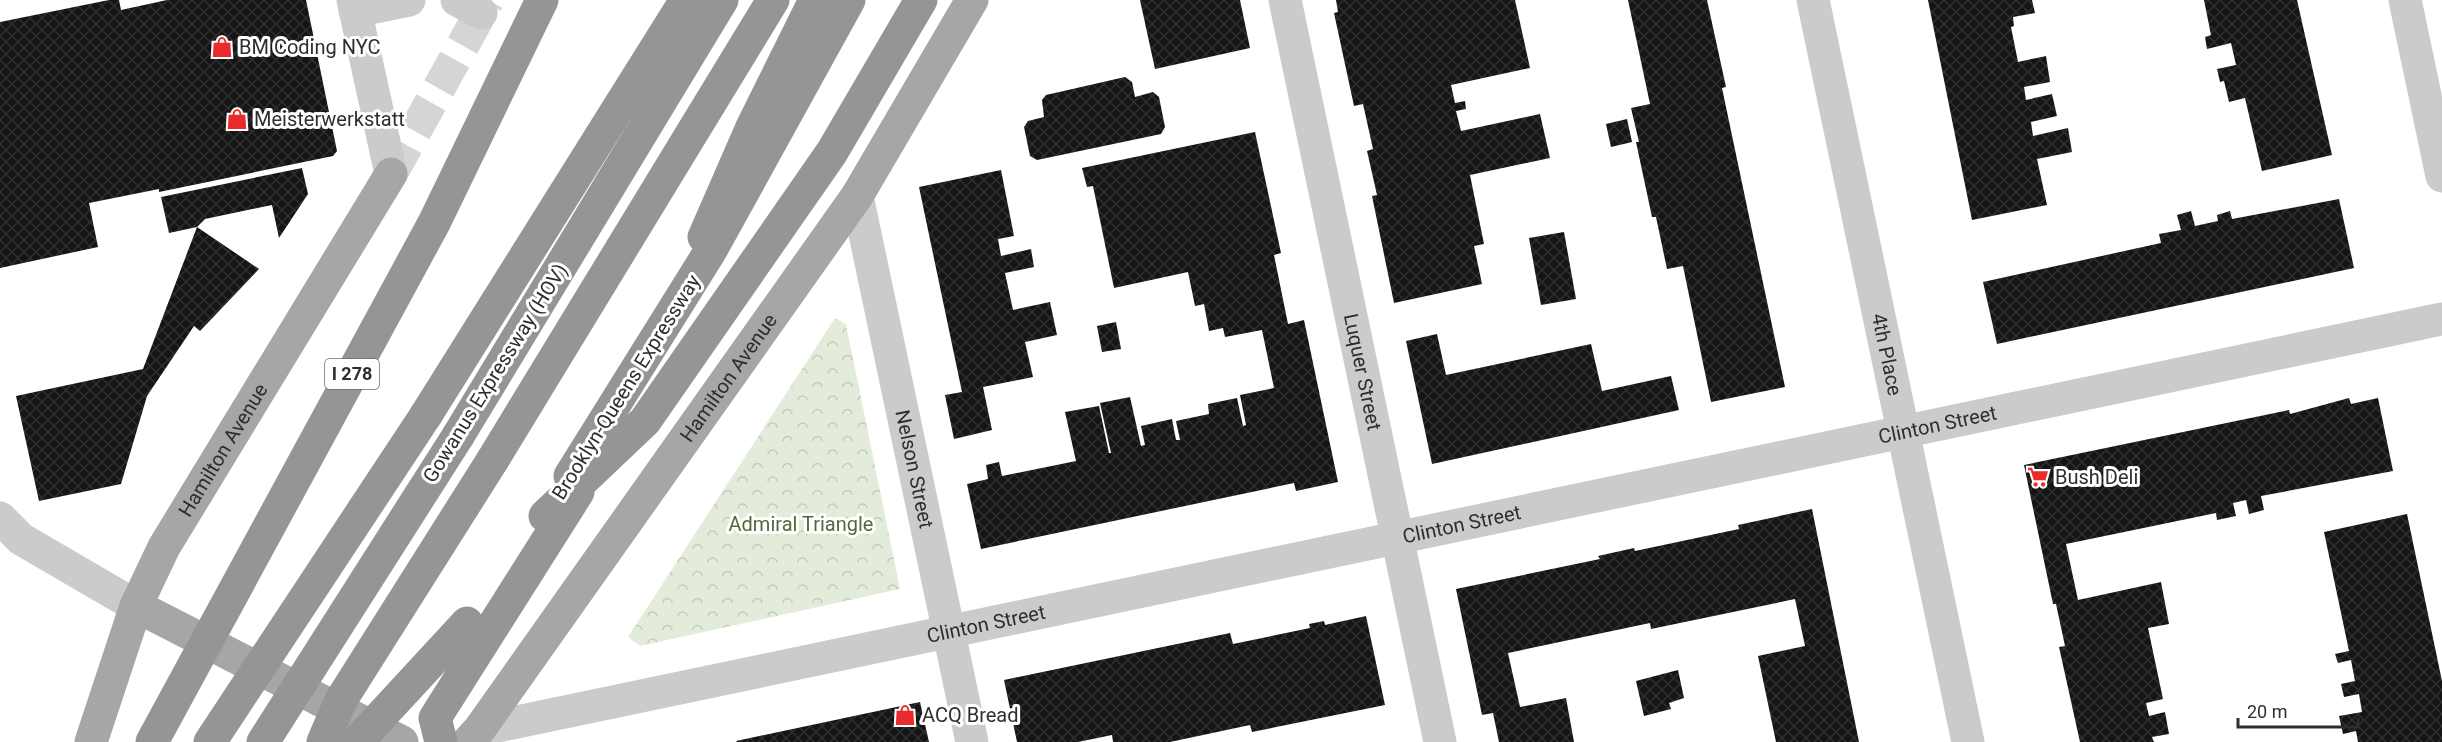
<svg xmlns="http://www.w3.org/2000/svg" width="2442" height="742" font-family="Roboto,sans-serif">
	<defs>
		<pattern id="park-crowns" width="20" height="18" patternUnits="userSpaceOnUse" patternTransform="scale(1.5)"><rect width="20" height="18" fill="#e3ecdb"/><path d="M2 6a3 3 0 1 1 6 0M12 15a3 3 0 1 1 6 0" fill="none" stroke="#c3cbbc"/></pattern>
		<pattern id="building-cross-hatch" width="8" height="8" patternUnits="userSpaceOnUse" patternTransform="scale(1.5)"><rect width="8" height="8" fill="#151515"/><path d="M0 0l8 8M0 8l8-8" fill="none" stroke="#2f2f2f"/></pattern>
	</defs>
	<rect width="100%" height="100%" fill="#fff"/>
	<path fill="url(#park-crowns)" d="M835 318 846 324 900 589 640 646 628 637Z"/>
	<g fill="url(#building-cross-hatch)">
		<path d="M109 0H119L121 10 167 0H306L337 151 333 156 159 192V189L89 203 98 247 0 268V22Z"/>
		<path d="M1140 0H1240L1250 48 1155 69Z"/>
		<path d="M1336 0H1515L1530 68 1451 85 1455 103 1465 101 1466 109 1456 111 1461 131 1540 114 1550 158 1470 175 1484 244 1474 246 1482 284 1394 303 1372 196 1377 195 1367 151 1373 149 1363 104 1354 106 1334 13 1338 12Z"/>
		<path d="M1628 0H1707L1726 87 1722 88 1785 387 1711 402 1683 266 1667 269 1656 217H1652L1636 142H1639L1631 108 1650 104Z"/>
		<path d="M1928 0H2032L2035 13 2013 17 2014 26 2011 27 2018 62 2046 56 2050 82 2024 87 2026 100 2052 94 2057 116 2031 122 2033 136 2068 128 2072 152 2037 159 2047 205 1972 220Z"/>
		<path d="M2204 0H2297L2332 155 2262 171 2245 98 2229 102 2224 81 2220 82 2217 69 2236 65 2231 43 2207 49 2205 37 2211 35Z"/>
		<path d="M1125 77 1132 82 1135 97 1153 92 1159 97 1165 127 1161 134 1037 160 1030 156 1024 127 1028 121 1044 117 1042 100 1046 95Z"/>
		<path d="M1627 119 1632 142 1611 147 1606 124Z"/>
		<path d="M1255 132 1281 253 1274 255 1288 324 1304 320 1338 482 1296 491 1294 483 981 549 967 484 988 479 986 465 999 462 1002 476 1076 461 1065 412 1099 406 1109 453H1111L1100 403 1130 397 1141 446 1145 445 1141 426 1172 419 1176 440H1180L1176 421 1209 414 1208 404 1237 398 1243 426 1246 425 1240 395 1274 388 1262 330 1225 337 1223 328 1209 331 1204 304 1195 306 1188 272 1114 288 1093 186 1087 187 1082 168Z"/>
		<path d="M302 168 308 194 279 238 272 205 205 219 197 227 169 233 161 197Z"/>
		<path d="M1001 170 1014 236 998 239 1001 256 1031 249 1034 267 1005 273 1013 310 1050 302 1057 335 1025 342 1033 377 983 387 992 430 954 439 945 395 962 392 919 187Z"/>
		<path d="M2339 199 2354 268 1997 344 1983 282 2161 243 2159 234 2181 230 2177 215 2191 211 2195 226 2218 221 2217 215 2230 211 2232 219Z"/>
		<path d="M197 227 259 269 200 331 194 326 147 396 121 484 39 501 16 396 143 369Z"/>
		<path d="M1564 232 1576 299 1541 305 1529 238Z"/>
		<path d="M1116 322 1121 349 1102 352 1097 326Z"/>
		<path d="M1437 334 1446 375 1591 344 1602 391 1671 376 1679 410 1432 464 1406 341Z"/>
		<path d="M2349 398 2351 404 2378 398 2393 471 2261 496 2264 510 2249 514 2246 500 2233 503 2236 516 2217 520 2216 513 2066 544 2078 600 2161 582 2169 624 2148 628 2163 699 2146 703 2149 716 2165 712 2169 734 2152 737 2154 742H2080L2059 647 2065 646 2056 604H2053L2024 465 2289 410 2290 414Z"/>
		<path d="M1812 509 1859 742H1776L1758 656 1805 646 1795 599 1651 629 1650 623 1508 653 1520 707 1566 698 1574 742H1499L1493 713 1482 715 1456 589 1600 559 1598 556 1634 548 1635 551 1739 529 1738 525Z"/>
		<path d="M2407 514 2442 681V742H2358L2356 731 2343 734 2339 716 2362 712 2359 694 2344 697 2341 684 2355 681 2351 660 2338 663 2335 654 2349 651 2324 532Z"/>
		<path d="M1366 616 1385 705 1252 732 1250 725 1170 742H1113L1112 735 1078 742H1017L1004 680 1230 633 1233 644 1310 628 1309 624 1324 621 1325 625Z"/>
		<path d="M1678 670 1684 698 1669 703 1671 709 1644 716 1636 681Z"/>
		<path d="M920 702 929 742H737L736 741Z"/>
	</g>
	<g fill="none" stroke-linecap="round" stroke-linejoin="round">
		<path stroke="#d5d5d5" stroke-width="33" stroke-dasharray="33 16" stroke-linecap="butt" d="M391 174 488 0"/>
		<g stroke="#cbcbcb" stroke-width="33">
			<path d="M353 0 391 174"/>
			<path d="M457 0 481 13"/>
			<path id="s1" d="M1285 0 1440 742"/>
			<path id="s2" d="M1813 0 1968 742"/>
			<path d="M2405 0 2442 176"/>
			<path d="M355 11 409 0"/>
			<path id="s3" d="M857 196 972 742"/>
			<path d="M0 518 21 539 136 606"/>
			<path id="s4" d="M479 730 2442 319"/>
		</g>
		<g stroke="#a6a6a6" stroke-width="33">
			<path d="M136 606 402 742"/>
			<path id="s5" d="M91 742 136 606 164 547 391 174"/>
			<path id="s6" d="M468 742 479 730 857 196 972 0"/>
		</g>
		<g stroke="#959595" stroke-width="33">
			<path d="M704 237 752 127 815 0"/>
			<path d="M426 415 686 0"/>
			<path d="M458 436 722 0"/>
			<path d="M492 461 773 0"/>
			<path d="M441 742 435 718 578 492"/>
		</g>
		<g stroke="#959595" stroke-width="33">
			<path d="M570 476 711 250 849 0"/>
			<path d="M545 516 645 421 832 152 921 0"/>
			<path d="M152 742 434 223 542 0"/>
			<path d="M210 742 426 415"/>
			<path d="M263 742 458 436"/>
			<path d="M323 742 341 700 492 461"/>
			<path d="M357 742 467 623"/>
		</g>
	</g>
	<defs>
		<symbol id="shop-bare" viewBox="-9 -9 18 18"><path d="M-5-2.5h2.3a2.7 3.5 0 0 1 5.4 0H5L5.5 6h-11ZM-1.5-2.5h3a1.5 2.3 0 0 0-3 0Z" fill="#ea2b2d" stroke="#fff" stroke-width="2.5" paint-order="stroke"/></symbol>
		<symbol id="supermarket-bare" viewBox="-9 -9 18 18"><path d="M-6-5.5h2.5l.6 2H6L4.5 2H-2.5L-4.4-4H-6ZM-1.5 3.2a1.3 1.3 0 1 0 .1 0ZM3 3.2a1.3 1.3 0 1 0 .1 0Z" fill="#ea2b2d" stroke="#fff" stroke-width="2.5" paint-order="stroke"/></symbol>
	</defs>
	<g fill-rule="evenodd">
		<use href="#shop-bare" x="207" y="32" width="30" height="30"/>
		<use href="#shop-bare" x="222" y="104" width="30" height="30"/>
		<use href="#supermarket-bare" x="2023" y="462" width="30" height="30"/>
		<use href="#shop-bare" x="890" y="700" width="30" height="30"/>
	</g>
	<g text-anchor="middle" stroke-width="6" stroke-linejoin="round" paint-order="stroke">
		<rect fill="#fff" stroke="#6d6d6d" stroke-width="1.5" x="325" y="359" width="54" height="30" rx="4.5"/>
		<g font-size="18" font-weight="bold" fill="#2e2e2e">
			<text x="352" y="380">I 278</text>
		</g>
		<g font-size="20" fill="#2e2e2e" stroke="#fff" text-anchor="start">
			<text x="239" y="54">BM Coding NYC</text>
			<text x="254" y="126">Meisterwerkstatt</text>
			<text x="2055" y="484">Bush Deli</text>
			<text x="922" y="722">ACQ Bread</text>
		</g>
		<g font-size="20" fill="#2e2e2e" stroke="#fff">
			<text dy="7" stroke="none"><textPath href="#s2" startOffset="362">4th Place</textPath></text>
			<text dy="7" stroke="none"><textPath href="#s1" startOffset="380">Luquer Street</textPath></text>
			<text transform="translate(495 373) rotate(-58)" y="7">Gowanus Expressway (HOV)</text>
			<text dy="7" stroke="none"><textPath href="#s6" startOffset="448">Hamilton Avenue</textPath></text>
			<text transform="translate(626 387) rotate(-58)" y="7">Brooklyn-Queens Expressway</text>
			<text dy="7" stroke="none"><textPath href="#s4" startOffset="1490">Clinton Street</textPath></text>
			<text dy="7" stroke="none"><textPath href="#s5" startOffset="322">Hamilton Avenue</textPath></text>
			<text dy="7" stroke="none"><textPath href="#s3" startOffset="279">Nelson Street</textPath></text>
			<text dy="7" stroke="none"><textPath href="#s4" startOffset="1004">Clinton Street</textPath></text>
			<text dy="7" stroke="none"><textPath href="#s4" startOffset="518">Clinton Street</textPath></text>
		</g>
		<g font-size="20" fill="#4e6b3a" stroke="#fff">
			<text x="801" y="531">Admiral Triangle</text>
		</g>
	</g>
	<path d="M2238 718v9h120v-9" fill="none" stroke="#2e2e2e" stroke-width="3"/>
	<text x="2247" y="718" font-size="18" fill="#2e2e2e" stroke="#ffffff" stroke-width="4.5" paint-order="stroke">20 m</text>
</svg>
